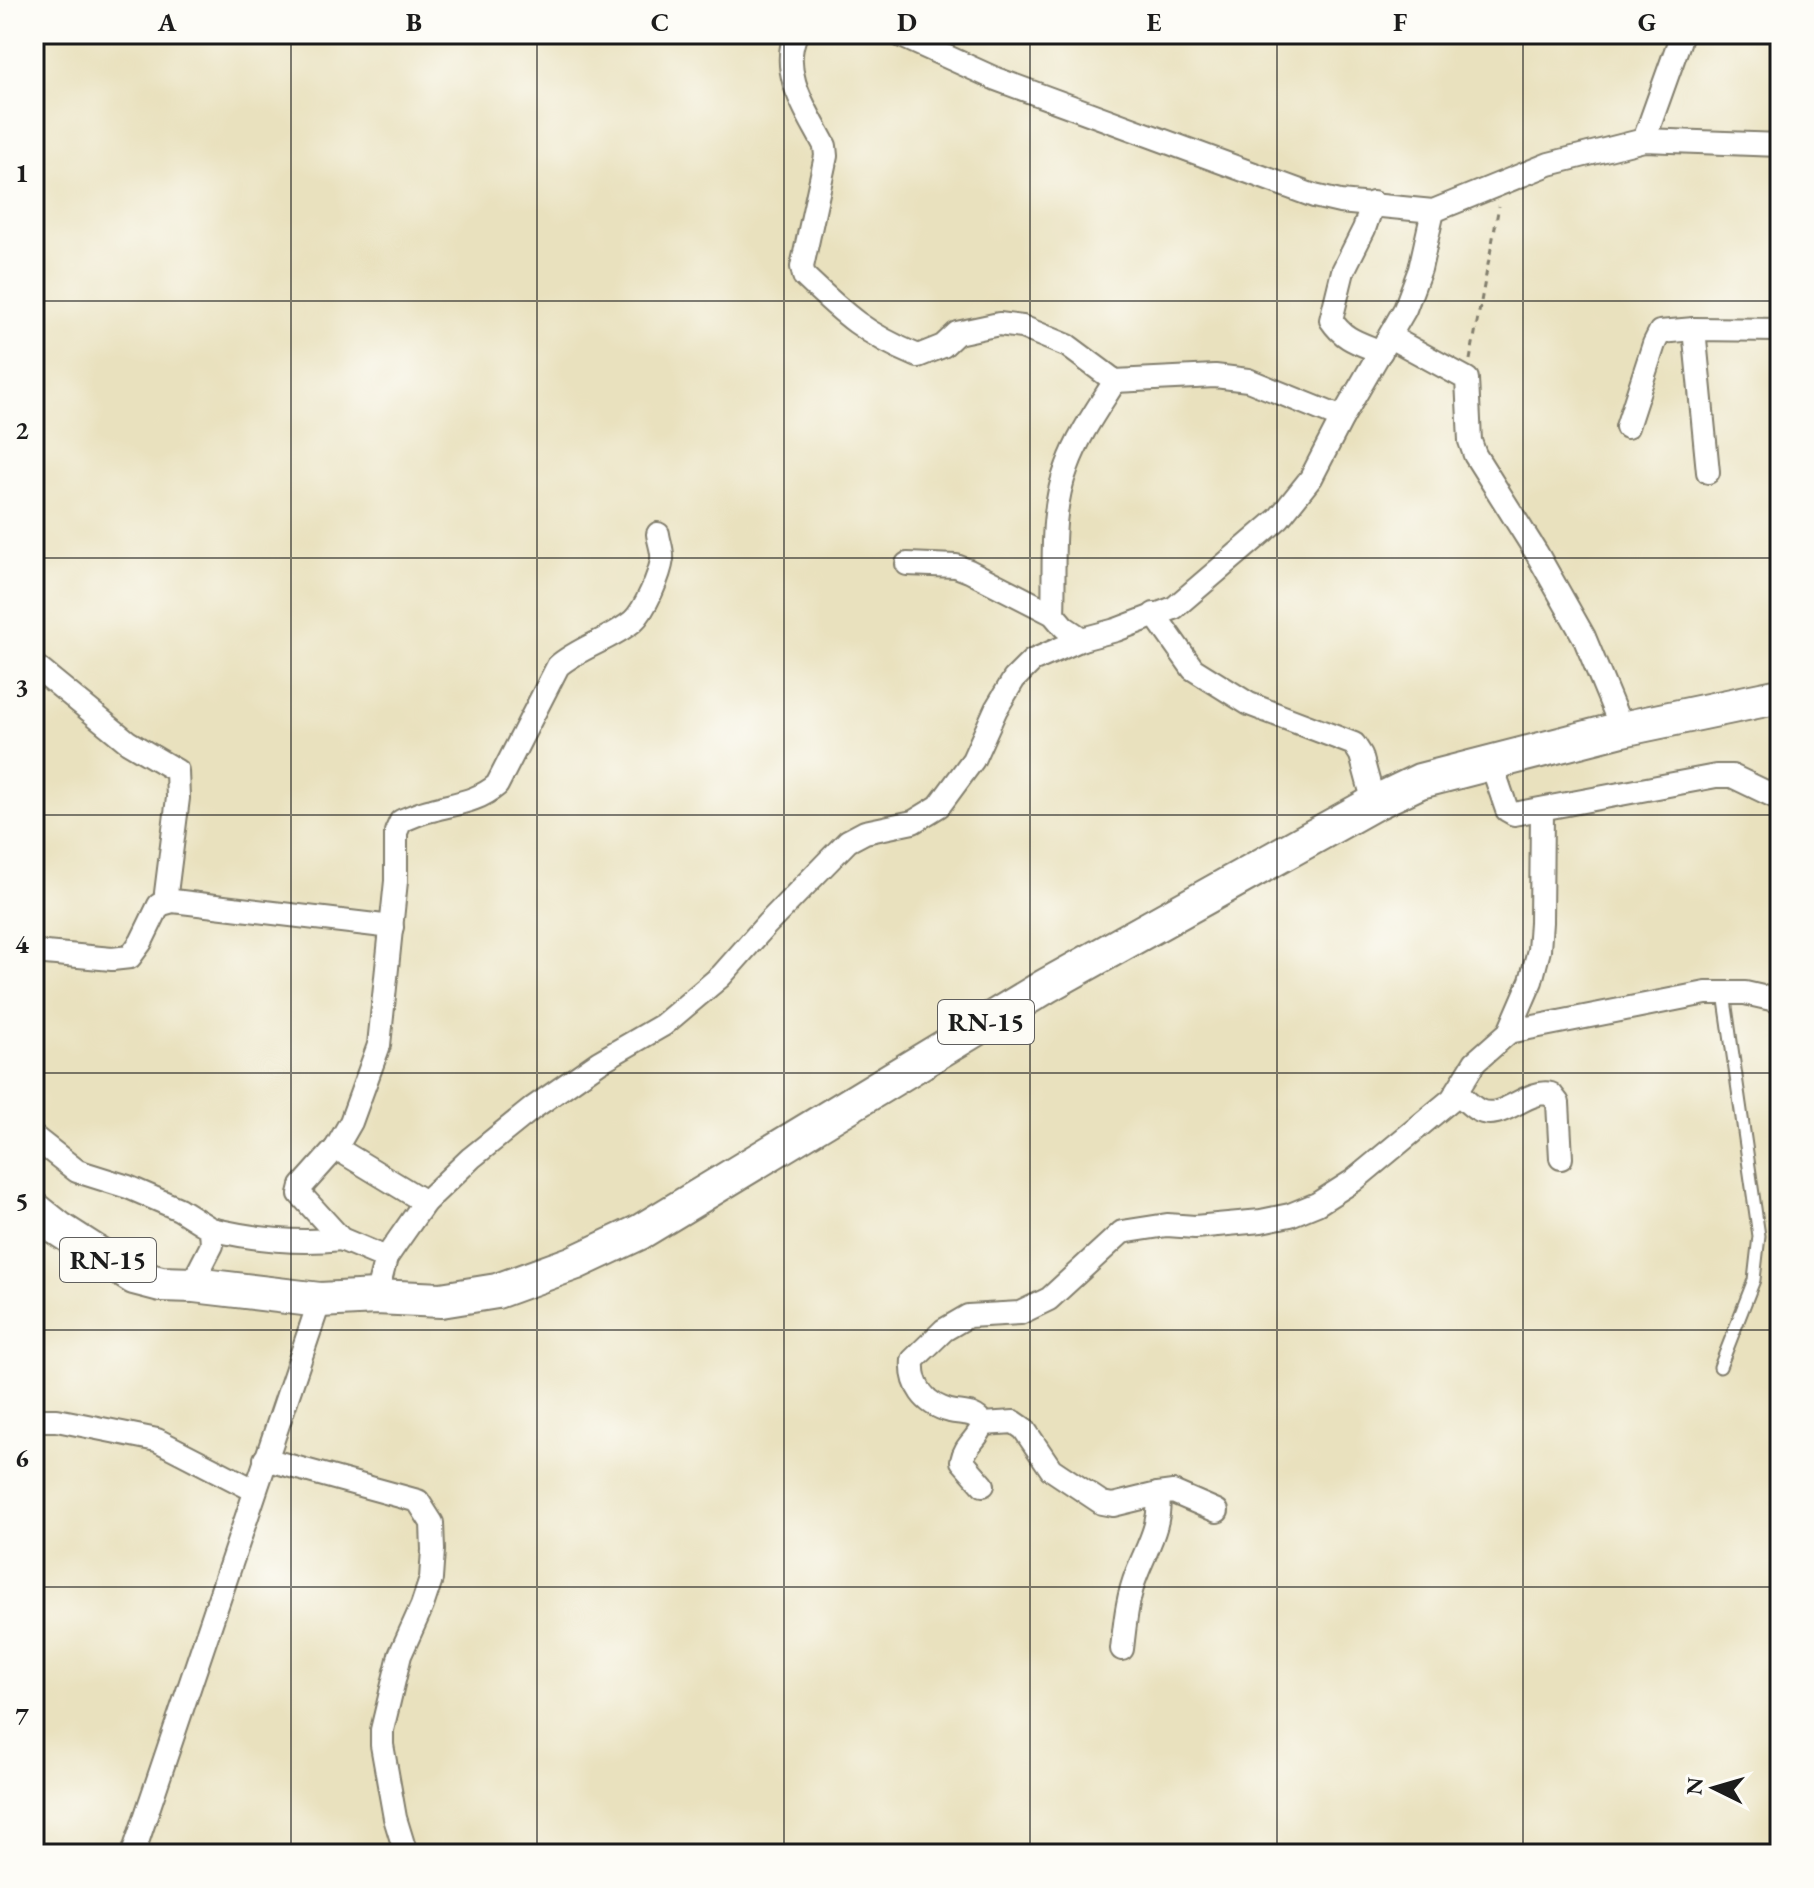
<svg xmlns="http://www.w3.org/2000/svg" width="1814" height="1888" font-family="'EB Garamond',serif">
	<rect width="100%" height="100%" fill="#fdfcf7"/>
	<filter id="ink" filterUnits="userSpaceOnUse"><feTurbulence type="fractalNoise" baseFrequency=".0125" numOctaves="2"/><feDisplacementMap in="SourceGraphic" scale="16" xChannelSelector="R" yChannelSelector="G"/><feConvolveMatrix kernelMatrix="1 2 1 2 8 2 1 2 1" color-interpolation-filters="sRGB"/></filter>
	<filter id="wash" filterUnits="userSpaceOnUse"><feTurbulence type="fractalNoise" baseFrequency=".006" numOctaves="4" result="noise"/><feDisplacementMap in="SourceGraphic" scale="32" xChannelSelector="R" yChannelSelector="G"/><feGaussianBlur stdDeviation="1.8" result="paint"/><feColorMatrix in="noise" values="0 0 0 0 0 0 0 0 0 0 0 0 0 0 0 0 0 1.4 0 .05"/><feComposite in="paint" operator="in"/></filter>
	<g filter="url(#wash)">
		<rect width="100%" height="100%" fill="#e9e1be"/>
	</g>
	<g filter="url(#ink)">
		<g fill="none" stroke-linecap="round" stroke-linejoin="round">
			<defs>
				<path id="service" d="M1720 1367 1754 1280 1759 1236 1724 993"/>
				<g id="minor">
					<path d="M796 34C779 73 807 111 825 146L826 156 802 267 804 276C845 315 865 334 918 356L943 346 957 333 999 324 1022 327 1068 346 1115 381 1215 376 1248 380 1342 418"/>
					<path d="M897 34 996 79 1314 196 1340 202 1433 211 1549 164 1644 140 1780 145"/>
					<path d="M1644 140 1682 34"/>
					<path d="M1373 203 1364 229 1343 271 1331 320C1345 341 1360 343 1381 352"/>
					<path d="M1694 329 1708 472"/>
					<path d="M1390 337 1467 379 1470 441 1475 455 1536 552 1584 637 1622 729"/>
					<path d="M1627 427 1654 344 1660 332 1694 329 1780 330"/>
					<path d="M907 564 956 566 969 571 1053 614 1064 627 1082 639 1116 630 1174 608 1279 518 1311 478 1342 418 1405 309 1420 269 1433 211"/>
					<path d="M1053 614C1055 565 1049 514 1067 467 1078 436 1098 408 1115 381"/>
					<path d="M1154 614 1193 669 1249 704 1354 744 1361 755 1374 803"/>
					<path d="M34 665 128 742 177 771 178 798 165 901"/>
					<path d="M1491 763 1507 810 1514 814 1716 776H1732L1780 799"/>
					<path d="M34 952 112 959 130 957 141 942 159 905 173 901 392 927"/>
					<path d="M1509 1032 1706 993H1745L1780 1001"/>
					<path d="M1457 1093C1464 1098 1470 1106 1478 1110 1501 1123 1527 1088 1551 1094L1558 1103 1561 1158"/>
					<path d="M34 1137 77 1171 128 1187 179 1209 211 1229 212 1245 192 1284"/>
					<path d="M336 1148 425 1202"/>
					<path d="M211 1229C253 1239 298 1244 341 1239"/>
					<path d="M386 1258 341 1239 300 1194 302 1186 336 1148 351 1122 379 1045 396 881V832L401 821C411 817 421 812 432 810 456 803 477 802 497 785L558 666C580 647 610 640 633 621 645 610 660 575 662 559 663 551 659 542 658 534"/>
					<path d="M376 1297 386 1258 397 1242 425 1202 471 1158 533 1108 599 1062 663 1025 721 976 767 924 848 841 865 832 913 822 939 806 973 760 996 709 1014 679 1032 661 1082 639"/>
					<path d="M34 1420H57L157 1440 254 1490"/>
					<path d="M983 1424 1014 1422 1024 1429 1051 1469 1102 1503 1113 1505 1158 1494C1162 1524 1147 1547 1137 1573 1127 1597 1125 1624 1122 1649"/>
					<path d="M265 1459 418 1501 432 1523 433 1550 431 1579 422 1606 400 1655 382 1730V1745L395 1818 406 1854"/>
					<path d="M983 1485 962 1461C965 1444 978 1440 983 1424 975 1411 963 1414 950 1411 924 1404 911 1385 913 1360L944 1330 968 1316 1020 1313 1049 1299 1122 1232 1167 1225 1195 1227 1261 1221 1290 1215 1317 1204 1353 1181 1452 1099 1475 1062 1509 1032 1531 981 1539 950 1541 922 1542 810"/>
					<path d="M1158 1494 1173 1492 1217 1511"/>
					<path d="M133 1854 320 1300"/>
				</g>
				<path id="primary" d="M34 1209 59 1229 134 1277 161 1284 194 1285 320 1300 376 1297 441 1300 497 1291 574 1263 640 1232 1046 986 1374 803 1420 781 1622 729 1780 696"/>
			</defs>
			<use href="#service" stroke="#827e6d" stroke-width="15"/>
			<use href="#minor" stroke="#827e6d" stroke-width="26"/>
			<use href="#primary" stroke="#827e6d" stroke-width="38"/>
			<path stroke="#827e6d" stroke-width="3" stroke-dasharray="6 6" stroke-linecap="butt" d="M1470 360 1499 206"/>
			<use href="#service" stroke="#fff" stroke-width="11"/>
			<use href="#minor" stroke="#fff" stroke-width="22"/>
			<use href="#primary" stroke="#fff" stroke-width="34"/>
		</g>
	</g>
	<path fill="none" stroke="#1c1c1c" stroke-width="2" stroke-opacity="0.55" d="M291 34V1854M537 34V1854M784 34V1854M1030 34V1854M1277 34V1854M1523 34V1854M34 301H1780M34 558H1780M34 815H1780M34 1073H1780M34 1330H1780M34 1587H1780"/>
	<g text-anchor="middle" stroke-width="6" stroke-linejoin="round" paint-order="stroke">
		<g fill="#fdfcf7" stroke="#605f5e" stroke-width="2">
			<rect x="938" y="1000" width="96" height="44" rx="6"/>
			<rect x="60" y="1238" width="96" height="44" rx="6"/>
		</g>
		<g font-size="26" font-weight="bold" fill="#1c1c1c">
			<text x="986" y="1031">RN-15</text>
			<text x="108" y="1269">RN-15</text>
		</g>
	</g>
	<rect width="1814" height="1888" fill="none" stroke="#fdfcf7" stroke-width="88"/>
	<g transform="translate(1714 1788) rotate(275)" stroke="#fdfcf7" stroke-width="6" paint-order="stroke">
	<path d="M0-6L14 30L0 20L-14 30Z" fill="#1c1c1c"/>
	<text y="-12" font-size="22" font-weight="bold" text-anchor="middle" fill="#1c1c1c">N</text>
	</g>
	<rect x="44" y="44" width="1726" height="1800" fill="none" stroke="#1c1c1c" stroke-width="3"/>
	<g font-size="26" text-anchor="middle" font-weight="bold" fill="#1c1c1c">
		<text x="167" y="31">A</text>
		<text x="414" y="31">B</text>
		<text x="660" y="31">C</text>
		<text x="907" y="31">D</text>
		<text x="1154" y="31">E</text>
		<text x="1400" y="31">F</text>
		<text x="1647" y="31">G</text>
		<text x="22" y="182">1</text>
		<text x="22" y="439">2</text>
		<text x="22" y="696">3</text>
		<text x="22" y="953">4</text>
		<text x="22" y="1210">5</text>
		<text x="22" y="1467">6</text>
		<text x="22" y="1725">7</text>
	</g>
</svg>
